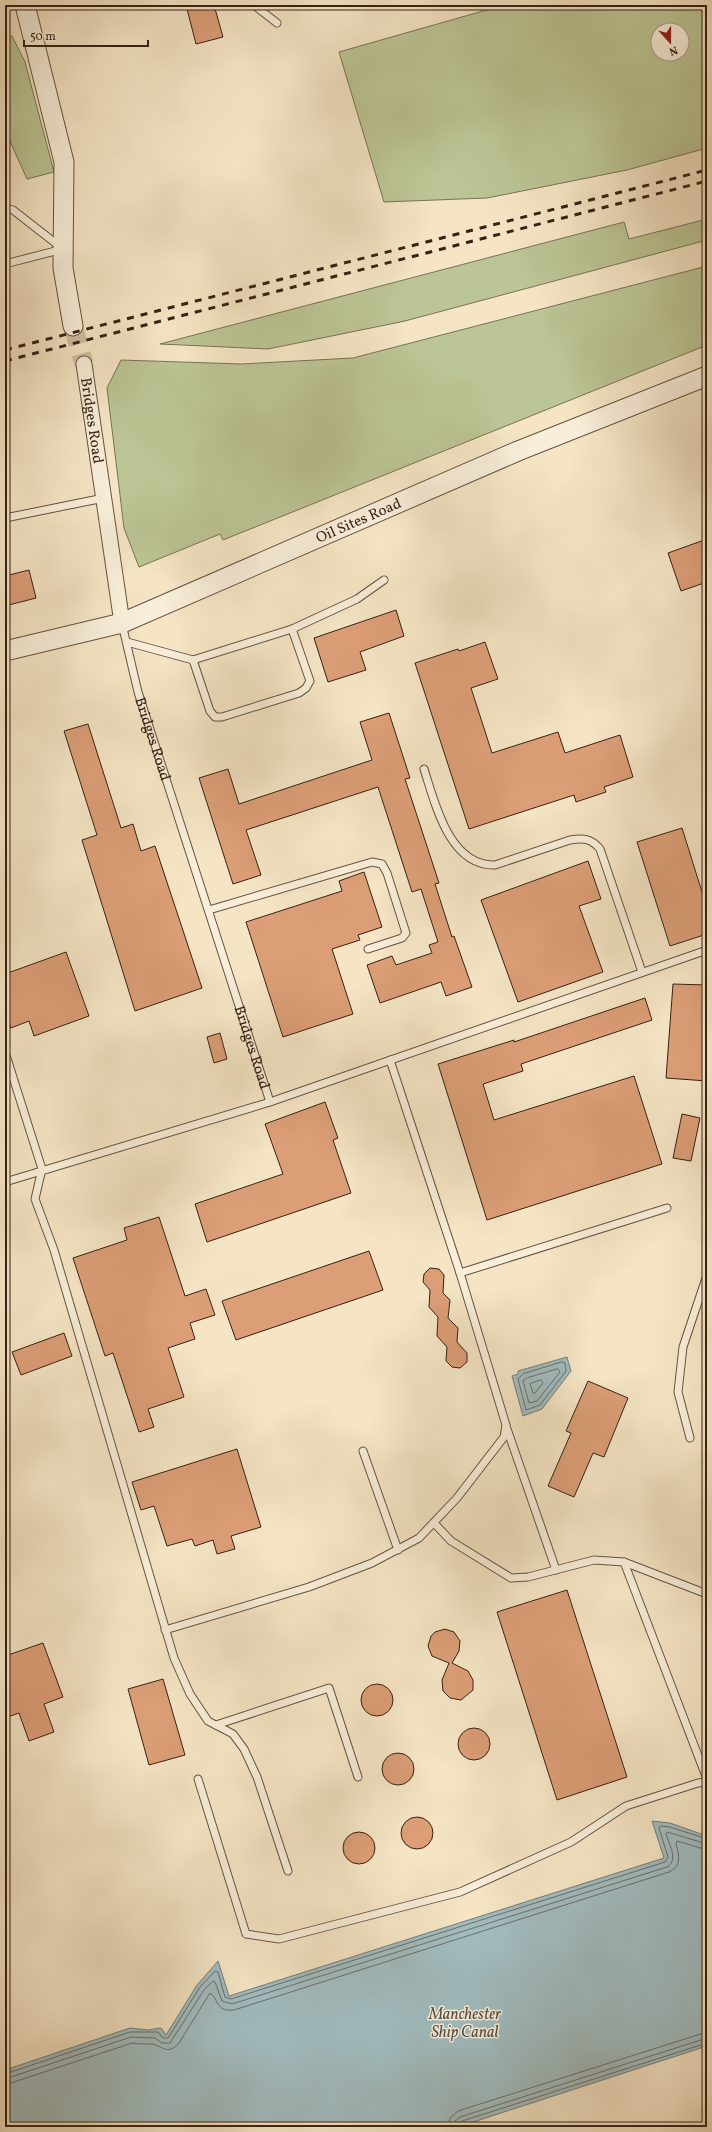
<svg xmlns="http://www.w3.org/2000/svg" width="712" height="2132" font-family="Vollkorn,serif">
	<rect width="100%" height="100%" fill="#f5e5c5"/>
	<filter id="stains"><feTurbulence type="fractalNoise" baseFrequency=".005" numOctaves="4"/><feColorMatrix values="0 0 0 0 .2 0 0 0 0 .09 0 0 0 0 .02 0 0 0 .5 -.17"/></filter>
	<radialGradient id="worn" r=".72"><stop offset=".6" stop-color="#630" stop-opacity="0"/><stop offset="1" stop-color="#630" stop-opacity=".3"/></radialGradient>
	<g fill="#bcc595" stroke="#797354" fill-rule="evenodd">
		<path d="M504 5H707V148L627 170 487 198 384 202 339 52ZM658 30H682V54H658Z"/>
		<path d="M5 36H12L25 62 54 172 27 179 5 130Z"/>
		<path d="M707 219V240L405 321 268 349 160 344 624 222 629 239Z"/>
		<path d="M707 266V345L223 540 220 534 139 567 124 528 107 388 121 360 241 364 353 358Z"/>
	</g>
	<g fill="#a1bcbf" stroke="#767e7b">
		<path d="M567 1357 571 1371 542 1409 523 1416 512 1376 518 1374V1371Z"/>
		<path d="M652 1821 670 1823 707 1836V2046L458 2127H5V2070L130 2028 148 2030 161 2028 166 2035 197 1985 218 1961 229 1996 664 1858Z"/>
	</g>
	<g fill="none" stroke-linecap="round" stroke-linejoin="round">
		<g stroke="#6c6e6a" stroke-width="1">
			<path d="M562 1362 565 1363 566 1371 540 1405 526 1410 518 1379 523 1374Z"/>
			<path d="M558 1369 560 1372 537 1401 529 1403 523 1381 527 1378Z"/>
			<path d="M541 1380 543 1383 535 1393H533L530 1384Z"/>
			<path d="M5 2074 130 2032H158L163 2038H168L200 1987 215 1971 218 1972 225 1997 231 1999 665 1862 668 1857 659 1828 660 1826 670 1827 707 1839"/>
			<path d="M5 2079 131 2037 155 2038 162 2043H170L204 1990 213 1981 215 1982 222 2001 232 2004 667 1867C679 1860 669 1844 666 1834L667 1832 707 1844"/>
			<path d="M5 2085 132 2043C138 2044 145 2044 152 2044 163 2046 167 2056 179 2043L210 1993C219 1999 215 2012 234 2010L669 1872C682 1866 679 1855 676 1844L677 1841 707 1850"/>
			<path d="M448 2127 450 2118 458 2111 707 2032"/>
			<path d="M454 2127 455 2121 460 2117 707 2038"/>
			<path d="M459 2127 462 2121 707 2043"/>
		</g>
	</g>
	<g fill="#dc9e77" stroke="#362114">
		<path d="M186 5H214L223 37 196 44Z"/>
		<path d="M707 539V582L681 591 668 553Z"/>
		<path d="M29 570 36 598 5 606V576Z"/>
		<path d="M396 610 404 636 360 652 366 670 328 682 314 638Z"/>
		<path d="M485 642 498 679 471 688 492 753 558 732 565 753 620 735 633 777 604 787 606 792 576 802 574 795 469 829 415 663 458 649 459 651Z"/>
		<path d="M389 713 410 778 405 779 439 883 435 884 452 937 454 936 472 987 446 996 441 982 380 1003 367 965 392 956 396 965 432 953 429 945 438 942 421 889 412 892 378 787 246 830 261 875 233 884 199 778 228 769 239 804 372 760 360 722Z"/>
		<path d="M88 724 121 828 133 824 141 851 155 846 202 988 135 1011 82 840 97 835 64 731Z"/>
		<path d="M682 828 707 908V934L670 946 637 842Z"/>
		<path d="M588 861 601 899 579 906 603 972 518 1002 481 900Z"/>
		<path d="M364 872 382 927 358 935 360 940 332 949 353 1014 283 1037 246 922 342 891 339 881Z"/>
		<path d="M66 952 89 1016 34 1036 29 1021 11 1028 5 1011V974Z"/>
		<path d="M673 984 707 985V1081L666 1078Z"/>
		<path d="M645 998 652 1020 521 1064 523 1071 483 1084 494 1120 634 1076 662 1164 487 1220 438 1064 514 1040V1042Z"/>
		<path d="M220 1033 227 1059 214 1063 207 1037Z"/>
		<path d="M325 1102 338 1138 333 1140 351 1193 207 1242 195 1204 283 1174 265 1124Z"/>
		<path d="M682 1114 700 1118 691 1161 673 1158Z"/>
		<path d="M159 1217 185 1296 206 1289 215 1315 190 1323 195 1339 168 1348 184 1397 148 1409 154 1427 139 1432 113 1353 105 1356 73 1258 127 1240 124 1228Z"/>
		<path d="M369 1251 383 1290 236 1340 222 1301Z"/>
		<path d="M430 1268 439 1269 444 1275 443 1293 450 1300 448 1318 458 1328 457 1342 467 1353V1362L460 1368 452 1367 446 1361 447 1347 437 1336 438 1317 429 1307 430 1290 423 1282 424 1274Z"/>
		<path d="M64 1333 72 1356 21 1375 12 1352Z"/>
		<path d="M588 1381 628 1398 604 1457 593 1453 574 1497 548 1486 571 1433 566 1431Z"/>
		<path d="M237 1449 261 1527 231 1536 235 1549 217 1554 213 1540 195 1546 192 1539 167 1546 154 1506 141 1510 132 1482Z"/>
		<path d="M567 1590 627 1777 557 1800 497 1612Z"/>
		<path d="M445 1629 454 1632 460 1641 459 1651 452 1663 468 1671 473 1680V1690L461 1700 450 1698 443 1691 442 1680 449 1663 432 1656 428 1646 431 1636 435 1632Z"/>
		<path d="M43 1643 63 1697 44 1704 54 1732 29 1741 19 1713 5 1718V1656Z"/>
		<path d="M163 1679 185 1755 149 1765 128 1689Z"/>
		<circle cx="377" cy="1700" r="16"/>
		<circle cx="474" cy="1744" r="16"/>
		<circle cx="398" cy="1769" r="16"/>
		<circle cx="417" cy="1833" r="16"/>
		<circle cx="359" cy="1848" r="16"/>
	</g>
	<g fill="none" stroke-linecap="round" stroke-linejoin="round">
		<path stroke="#cfbea2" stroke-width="19" stroke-dasharray="19 10" stroke-linecap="butt" d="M73 326 84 364"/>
		<defs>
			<g id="service">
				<path d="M254 5 277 23"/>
				<path d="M5 208 13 210 63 249 5 264"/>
				<path d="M5 518 104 498"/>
				<path id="s1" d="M122 624 138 692 270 1102"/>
				<path d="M127 642 193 660 292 629 357 599 384 580"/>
				<path d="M193 660 210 711 215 717H222L299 693 306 688 310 681 292 629"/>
				<path d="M424 769C435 803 449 866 495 865L570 840C583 838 591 838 600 849L642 972"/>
				<path d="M209 910 372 862 382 864 387 873 406 933 402 938 368 949"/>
				<path d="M5 1052 42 1169 35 1199 54 1250 174 1658 190 1694 208 1721 233 1734 244 1749 257 1777 288 1871"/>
				<path d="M390 1060 460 1273 667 1208"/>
				<path d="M5 1182 270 1102 707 950"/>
				<path d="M506 1426 556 1570"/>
				<path d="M690 1438 678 1392 683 1347 707 1275"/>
				<path d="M363 1451 398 1550"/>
				<path d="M434 1523 451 1541 511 1578 528 1577 594 1560 624 1562 707 1594"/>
				<path d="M624 1562 707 1779"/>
				<path d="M165 1630 309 1587 372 1563 419 1538 457 1498 504 1437 506 1425 460 1273"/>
				<path d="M216 1725 329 1688 358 1777"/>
				<path d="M198 1779 246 1934 279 1939 460 1892 571 1842 626 1806 698 1783 707 1782"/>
			</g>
			<g id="minor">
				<path id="s2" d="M84 364 122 623"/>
			</g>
			<g id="tertiary">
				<path d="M25 5 64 162 63 268 73 326"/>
				<path id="s3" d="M5 651 122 623 518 451 707 376"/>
			</g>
		</defs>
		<use href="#service" stroke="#665240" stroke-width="9"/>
		<use href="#minor" stroke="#665240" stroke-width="17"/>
		<use href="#tertiary" stroke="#665240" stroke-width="21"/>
		<use href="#service" stroke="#f8eed9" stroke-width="7"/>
		<use href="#minor" stroke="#f8eed9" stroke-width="15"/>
		<use href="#tertiary" stroke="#f8eed9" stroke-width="19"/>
		<g stroke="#362114" stroke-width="3" stroke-dasharray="7 7" stroke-linecap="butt">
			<path d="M5 350 707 170"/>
			<path d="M5 361 707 181"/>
		</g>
	</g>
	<g text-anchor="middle" stroke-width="3" stroke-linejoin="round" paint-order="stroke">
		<g font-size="15" fill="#362114" stroke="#f8eed9">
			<text dy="5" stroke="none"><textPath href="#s2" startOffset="57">Bridges Road</textPath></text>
			<text dy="5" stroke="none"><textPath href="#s3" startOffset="378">Oil Sites Road</textPath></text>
			<text dy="5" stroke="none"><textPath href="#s1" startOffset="119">Bridges Road</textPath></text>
			<text dy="5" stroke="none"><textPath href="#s1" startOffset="443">Bridges Road</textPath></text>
		</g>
		<g font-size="16" font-style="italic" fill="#565047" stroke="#f8eed9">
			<text x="465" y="2019">Manchester<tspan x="465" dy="18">Ship Canal</tspan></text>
		</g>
	</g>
	<rect width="712" height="2132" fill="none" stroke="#f5e5c5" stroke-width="20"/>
	<rect x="6" y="6" width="700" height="2120" fill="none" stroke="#362114" stroke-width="2"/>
	<rect x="10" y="10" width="692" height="2112" fill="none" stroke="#362114"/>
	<g transform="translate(670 42) rotate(159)"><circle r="19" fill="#f8eed9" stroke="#aa9c8a"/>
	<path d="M0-3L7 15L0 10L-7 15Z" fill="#8f2418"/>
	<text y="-6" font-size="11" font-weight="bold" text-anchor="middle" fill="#362114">N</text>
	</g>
	<path d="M24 40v6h124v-6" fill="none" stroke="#362114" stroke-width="2"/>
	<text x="30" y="40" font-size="12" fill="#362114" stroke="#f8eed9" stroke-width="3" paint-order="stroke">50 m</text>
	<rect width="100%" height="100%" filter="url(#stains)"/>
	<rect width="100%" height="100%" fill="url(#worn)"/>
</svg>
